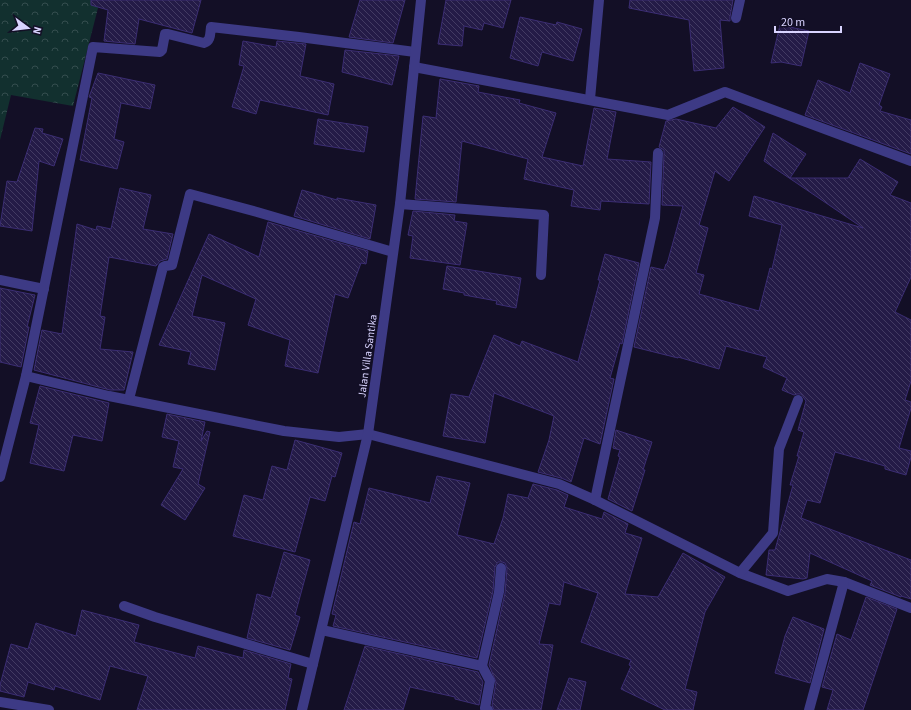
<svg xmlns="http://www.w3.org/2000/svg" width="911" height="710" font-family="'Source Sans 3',sans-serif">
	<defs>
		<pattern id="forest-crowns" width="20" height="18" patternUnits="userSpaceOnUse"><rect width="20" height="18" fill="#12302f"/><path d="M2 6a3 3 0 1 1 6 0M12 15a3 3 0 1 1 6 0" fill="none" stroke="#344d4e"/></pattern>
		<pattern id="building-back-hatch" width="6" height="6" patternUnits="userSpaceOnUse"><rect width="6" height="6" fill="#241b47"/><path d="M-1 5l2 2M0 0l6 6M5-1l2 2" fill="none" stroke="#433b63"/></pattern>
	</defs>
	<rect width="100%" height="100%" fill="#130f26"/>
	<path fill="url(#forest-crowns)" d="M0 0H102L99 4 73 106 11 95 0 140Z"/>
	<g fill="url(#building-back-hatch)" stroke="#3b2d73">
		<path d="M91 0H201L192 33 139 19 135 44 104 41 108 10 91 5Z"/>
		<path d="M360 0H405L393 43 349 37Z"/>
		<path d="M446 0H511L503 28 484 23 482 30 464 26 462 46 438 44Z"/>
		<path d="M630 0H733L730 17V21L720 20 724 68 694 71 689 20 629 8Z"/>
		<path d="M520 17 556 25 557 22 582 29 573 61 542 52 538 66 510 58Z"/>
		<path d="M780 25 809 31 801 66 781 62 771 63Z"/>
		<path d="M243 41 276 47 277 41 306 44 300 76 334 84 328 115 260 100 256 114 232 107 244 66 239 65Z"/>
		<path d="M345 50 399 56 392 85 342 72Z"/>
		<path d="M860 63 890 74 879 105 882 107 880 111 911 120V154L805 115 818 80 850 93Z"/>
		<path d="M98 73 155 85 150 109 121 103 114 139 124 142 117 169 80 160 92 98 89 97Z"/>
		<path d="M440 79 479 86 478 92 520 100 519 103 556 113 542 157 583 166 594 108 616 112 607 159 651 162 649 204 601 201 600 210 571 206 574 190 524 179 528 159 462 141 456 202 415 199 423 116 436 118Z"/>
		<path d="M733 107 765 127 729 181 715 171 699 225 708 228 696 273 704 275 699 294 759 311 770 268 772 269 782 225 749 216 754 196 863 228 764 161 773 133 806 154 790 178H848L860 159 898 182 890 195 911 203V277L895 312 911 320V381L905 400 911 402V408L899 448 911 451V457L906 475 885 469V466L835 452 820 503 807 500 801 518 911 560V599L901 596V597L870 585 872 581 810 553 807 578 803 579 766 575 769 550H775L793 485H790L799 456H797L804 432 798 430 806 401 801 394H797L794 395 782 390 787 378 763 367 767 357 726 346 719 369 678 357V358L634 347 651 267 664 270 666 264H667L683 206 662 205 664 153V150L659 147 666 121 676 119 716 128Z"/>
		<path d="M318 119 368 127 364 152 314 144Z"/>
		<path d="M35 128 43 129 42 133 63 139 54 166 39 161 32 231 0 226 7 181 17 182Z"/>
		<path d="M120 188 151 195 143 229 173 234 167 259 160 261 156 266 109 257 100 316 105 317 100 349 133 352 124 390H110L34 370 42 330 62 334 77 224 96 230 97 226 111 229Z"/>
		<path d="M302 190 337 200V198L376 205 370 239 294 216Z"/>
		<path d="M413 211 455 215 454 221 467 223 460 265 410 258 413 236 408 235Z"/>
		<path d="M268 222 368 251 366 264 361 263 348 298 335 294 318 373 285 366 290 340 248 325 256 299 202 275 192 316 225 323 215 370 188 364 191 352 159 345 209 234 259 257Z"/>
		<path d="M605 254 639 263 622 344 620 343 610 378 614 379 600 444 584 438 571 482 561 478 538 472 549 440 554 416 494 393 485 443 443 436 451 394 469 397 494 335 520 346 522 341 578 362 600 280H598Z"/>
		<path d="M447 266 521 278 516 308 496 304 497 301 464 295V293L443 289Z"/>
		<path d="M0 288 35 295 27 327H29L21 367 0 362Z"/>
		<path d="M40 386 109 403 102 441 73 435 64 471 30 463 39 425 30 423Z"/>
		<path d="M167 414 205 422 201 441 207 431 210 432 198 484 205 488 185 520 161 505 183 469 173 467 179 441 162 437Z"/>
		<path d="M616 430 652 442 643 470H645L632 511 608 499 620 457 618 456 620 450 613 448Z"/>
		<path d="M295 440 342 453 335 477 332 476 325 501 310 497 295 552 233 536 244 495 263 500 272 466 287 470Z"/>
		<path d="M437 476 470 483 457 535 494 544 503 518 508 494 528 498 533 484 557 490 568 495 564 507 602 519 604 512 628 524 625 533 642 538 625 594 658 597 683 553 725 577 705 612 685 689 697 692 693 710H665L621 689 631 666 629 665 631 660 581 642 598 593 564 582 560 605 549 603 539 644 553 645 541 710H494L492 705 496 682 489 665 505 593 507 568 505 563 502 562H498L495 567 493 591 477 658 333 626 336 615 332 614 354 522 360 524 369 488 430 503Z"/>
		<path d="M284 552 310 560 295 615 300 617 290 650 247 638 257 594 271 598Z"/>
		<path d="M866 597 897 609 863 710H827L833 690 822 687 837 634 851 640Z"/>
		<path d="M82 610 139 625 134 642 195 658 198 646 243 658 244 650 291 664 288 678 292 679 285 710H137L148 676 110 666 100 700 55 686 54 690 28 682 24 697 0 691V685L11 644 28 649 36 623 76 636Z"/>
		<path d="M793 617 824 629 810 683 775 673 785 636Z"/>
		<path d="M365 646 478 672 483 682 479 705 455 699V697L410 687 403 710H344Z"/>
		<path d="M569 678 586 682 580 710H557Z"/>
	</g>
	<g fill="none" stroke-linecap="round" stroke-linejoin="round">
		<g stroke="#3d3a85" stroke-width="10">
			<path d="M736 18 740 0"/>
			<path d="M414 67 668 115 725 92 911 161"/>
			<path d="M590 99 599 0"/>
			<path d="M400 204 544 215 541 275"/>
			<path d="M0 280 44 289"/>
			<path d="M26 376 109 396 284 431 339 437 368 434 559 484 595 500 740 573 788 591 827 579 844 582 911 608"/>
			<path d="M129 399 163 267 165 266 172 265 190 194 257 212 393 252"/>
			<path d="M0 477 26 376 93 47 160 52 162 50 165 34H168L204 43C211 41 210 34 211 27L299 37 415 52"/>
			<path d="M595 500 655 218 658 153"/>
			<path d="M740 573 773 533 779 449 798 400"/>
			<path d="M124 606 155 617 313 664"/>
			<path d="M322 630 482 666 490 681 485 708 488 710"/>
			<path d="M482 666 499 592 501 568"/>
			<path d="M0 702 49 710"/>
			<path d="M302 710 368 434 400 204 421 0"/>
			<path d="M809 710 844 582"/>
		</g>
	</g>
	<g text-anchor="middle" stroke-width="3.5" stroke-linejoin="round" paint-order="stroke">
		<g font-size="11" fill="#d9d4ff" stroke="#130f26">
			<text transform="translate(367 356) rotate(-82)" y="4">Jalan Villa Santika</text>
		</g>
	</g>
	<g transform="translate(28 28) rotate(105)" stroke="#130f26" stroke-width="3" paint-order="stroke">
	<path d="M0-3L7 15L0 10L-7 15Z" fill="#d9d4ff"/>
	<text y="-6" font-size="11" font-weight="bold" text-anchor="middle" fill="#d9d4ff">N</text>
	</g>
	<path d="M775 26v6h66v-6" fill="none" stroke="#d9d4ff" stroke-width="2"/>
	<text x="781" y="26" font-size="12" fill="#d9d4ff" stroke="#130f26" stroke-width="3" paint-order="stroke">20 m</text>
</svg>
